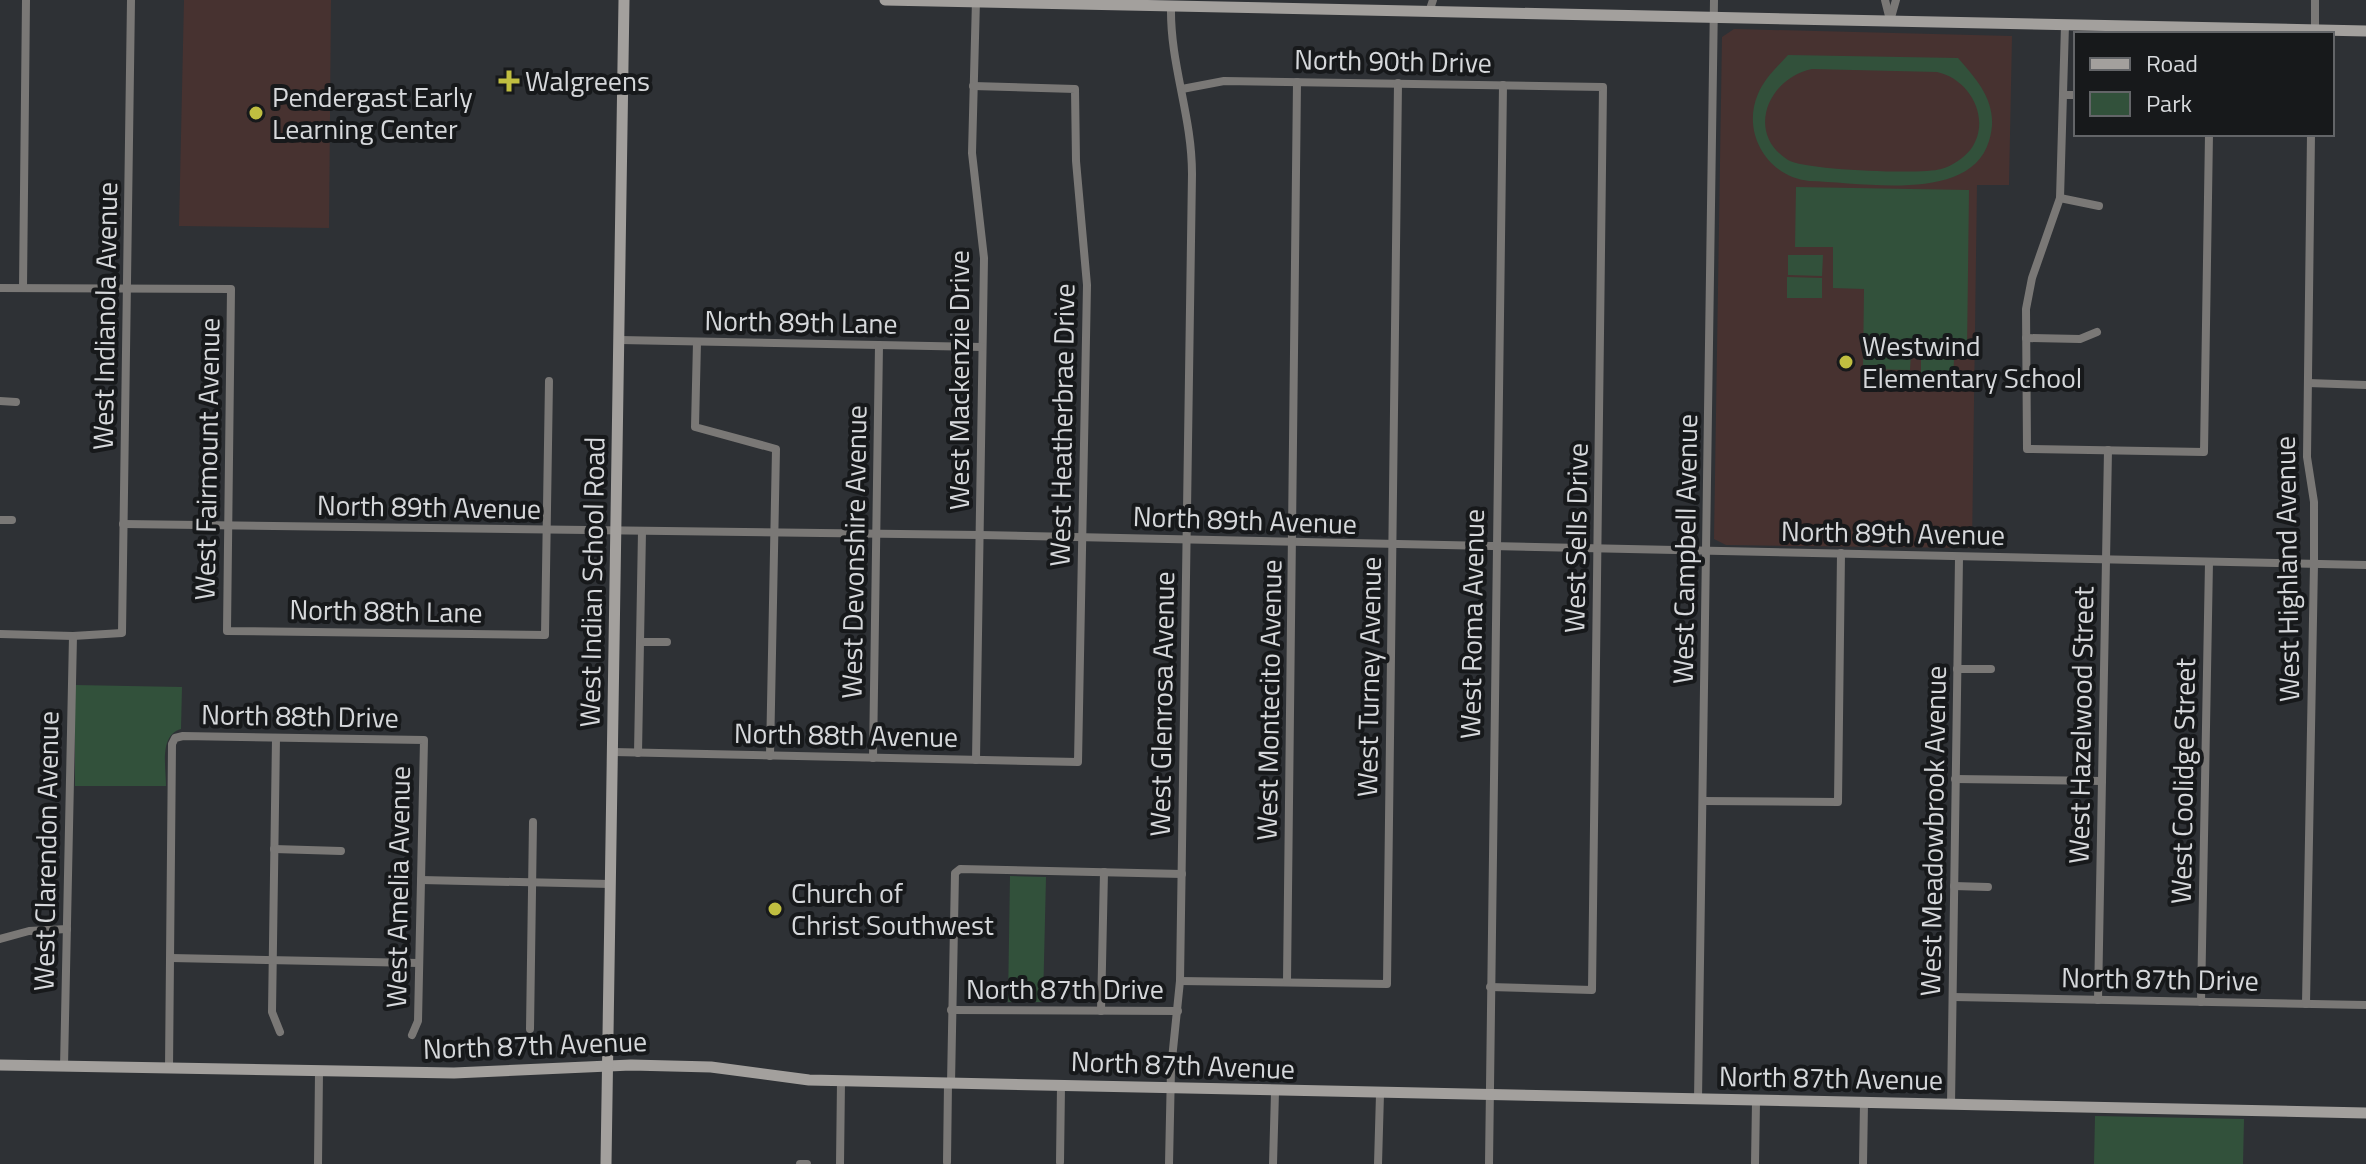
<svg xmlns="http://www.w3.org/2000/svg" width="2366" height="1164" font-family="'Titillium Web',sans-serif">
	<rect width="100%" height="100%" fill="#2e3135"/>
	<g fill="#473230">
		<path d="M184 0H331L329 228 179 226Z"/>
		<path d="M1734 29 2012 36 2009 185H1977L1972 548 1726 545 1714 539 1722 37Z"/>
	</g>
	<g fill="#32513b" fill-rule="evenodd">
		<path d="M1788 55 1958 58C1980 83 2000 106 1989 141 1970 204 1861 182 1809 181 1768 177 1741 133 1758 94 1764 79 1778 66 1788 55ZM1812 69 1937 72C1970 79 1992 119 1971 149 1964 158 1952 166 1941 169 1922 175 1803 170 1788 160 1745 133 1768 78 1812 69Z"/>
		<path d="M1796 187 1969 190 1967 352H1911L1910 370 1863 369 1864 289 1833 288V247H1795Z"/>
		<path d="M1788 255H1823L1822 276 1788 275Z"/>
		<path d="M1787 277 1822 278V298H1787Z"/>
		<path d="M1921 359H1954L1953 380H1921Z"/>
		<path d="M75 685 182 687 181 729C159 735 166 767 166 786H75Z"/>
		<path d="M1010 876 1046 877 1043 1002H1008Z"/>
		<path d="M2095 1116 2244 1119 2243 1164H2094Z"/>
	</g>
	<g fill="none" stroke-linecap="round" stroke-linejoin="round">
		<g stroke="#7a7876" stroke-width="8">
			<path d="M976 0 972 153 984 258 976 760"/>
			<path d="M1885 0 1890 20"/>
			<path d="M1429 12 1433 0"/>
			<path d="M1890 21 1896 0"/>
			<path d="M2065 25 2060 198 2032 278 2026 309 2027 449 2204 452 2209 134"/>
			<path d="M2315 33V0"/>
			<path d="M1182 89 1224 81 1603 87 1592 990 1490 987"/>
			<path d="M2063 95H2076"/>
			<path d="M2060 198 2099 206"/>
			<path d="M0 288 231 289 227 631 545 635 549 381"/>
			<path d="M23 288 26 0"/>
			<path d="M2026 338 2080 339 2097 332"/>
			<path d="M620 340 982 347"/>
			<path d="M697 342 695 427 776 449 770 756"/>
			<path d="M2308 383 2366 385"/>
			<path d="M0 401 16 402"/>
			<path d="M0 520H12"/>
			<path d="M123 524 980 535 2366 565"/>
			<path d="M0 634 73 636 122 633 131 0"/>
			<path d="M640 642H667"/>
			<path d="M1957 669H1991"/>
			<path d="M276 738 272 1012 280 1032"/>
			<path d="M613 752 1078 762 1087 285 1076 161 1075 89 973 86"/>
			<path d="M638 753 642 531"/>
			<path d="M873 758 879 345"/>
			<path d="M1955 779 2102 781"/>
			<path d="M1703 801 1838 802 1841 553"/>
			<path d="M274 849 341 851"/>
			<path d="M421 880 610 884"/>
			<path d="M1954 886 1988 887"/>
			<path d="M0 939 29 931 67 929"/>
			<path d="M171 958 419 963"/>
			<path d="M1180 981 1387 984 1398 83"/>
			<path d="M1287 982 1297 82"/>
			<path d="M1953 997 2366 1005"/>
			<path d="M2098 1000 2108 450"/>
			<path d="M2201 1002 2209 562"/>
			<path d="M2306 1004 2314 564V502L2307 457 2311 134"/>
			<path d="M951 1010 1178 1011"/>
			<path d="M1101 1011 1104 872"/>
			<path d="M530 1029 533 822"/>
			<path d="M64 1067 73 636"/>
			<path d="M169 1068 172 744 175 738 183 736 424 740 418 1021 412 1035"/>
			<path d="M951 1084 955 873 960 869 1182 874"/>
			<path d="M1698 1100 1714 0"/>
			<path d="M1951 1105 1959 558"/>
			<path d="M947 1162 948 1083"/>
			<path d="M1060 1162 1061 1086"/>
			<path d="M318 1164 319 1072"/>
			<path d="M800 1164H807"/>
			<path d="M840 1164 841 1081"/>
			<path d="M1169 1164 1171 1069 1180 981 1192 174C1192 115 1170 65 1171 7"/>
			<path d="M1273 1164 1275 1092"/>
			<path d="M1378 1164 1380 1094"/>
			<path d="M1489 1164 1503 85"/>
			<path d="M1755 1164 1756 1101"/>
			<path d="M1863 1164 1864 1103"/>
		</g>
		<g stroke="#a3a09d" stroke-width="11">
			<path d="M885 0 2366 31"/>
			<path d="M0 1065 454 1073 631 1065 711 1067 809 1080 2366 1113"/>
			<path d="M606 1164 624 0"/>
		</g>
	</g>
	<g fill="#c0be40" stroke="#17191b" stroke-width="3">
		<path d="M505 69h8v8h8v8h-8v8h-8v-8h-8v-8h8z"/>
		<circle cx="256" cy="113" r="8"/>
		<circle cx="1846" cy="362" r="8"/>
		<circle cx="775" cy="909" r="8"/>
	</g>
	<g text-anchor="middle" stroke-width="8" stroke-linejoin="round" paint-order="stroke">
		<g font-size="28" fill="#d6d8db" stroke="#17191b">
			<text transform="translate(1393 61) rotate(1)" y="10">North 90th Drive</text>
			<text transform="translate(105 316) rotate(-89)" y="10">West Indianola Avenue</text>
			<text transform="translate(801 322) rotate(1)" y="10">North 89th Lane</text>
			<text transform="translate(959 380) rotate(-90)" y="10">West Mackenzie Drive</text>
			<text transform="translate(1062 425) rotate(-89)" y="10">West Heatherbrae Drive</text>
			<text transform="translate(207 459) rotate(-89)" y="10">West Fairmount Avenue</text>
			<text transform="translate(429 507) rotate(1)" y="10">North 89th Avenue</text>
			<text transform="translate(1245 520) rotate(2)" y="10">North 89th Avenue</text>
			<text transform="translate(1893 533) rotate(1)" y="10">North 89th Avenue</text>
			<text transform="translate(1576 538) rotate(-89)" y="10">West Sells Drive</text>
			<text transform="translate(1685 549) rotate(-89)" y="10">West Campbell Avenue</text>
			<text transform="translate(854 552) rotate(-89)" y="10">West Devonshire Avenue</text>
			<text transform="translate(2287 569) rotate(-91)" y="10">West Highland Avenue</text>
			<text transform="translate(592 582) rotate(-89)" y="10">West Indian School Road</text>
			<text transform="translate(386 611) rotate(1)" y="10">North 88th Lane</text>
			<text transform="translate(1472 624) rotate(-89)" y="10">West Roma Avenue</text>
			<text transform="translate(1369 677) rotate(-89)" y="10">West Turney Avenue</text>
			<text transform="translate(1269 700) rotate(-89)" y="10">West Montecito Avenue</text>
			<text transform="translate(1162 704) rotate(-89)" y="10">West Glenrosa Avenue</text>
			<text transform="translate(300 716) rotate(1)" y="10">North 88th Drive</text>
			<text transform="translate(2081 725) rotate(-89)" y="10">West Hazelwood Street</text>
			<text transform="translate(846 735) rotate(1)" y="10">North 88th Avenue</text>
			<text transform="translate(2183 781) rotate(-89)" y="10">West Coolidge Street</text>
			<text transform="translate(1933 831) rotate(-89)" y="10">West Meadowbrook Avenue</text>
			<text transform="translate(46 851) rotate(-89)" y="10">West Clarendon Avenue</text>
			<text transform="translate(398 887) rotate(-89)" y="10">West Amelia Avenue</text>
			<text transform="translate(2160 979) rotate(1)" y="10">North 87th Drive</text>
			<text x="1065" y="999">North 87th Drive</text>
			<text transform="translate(535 1045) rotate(-2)" y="10">North 87th Avenue</text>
			<text transform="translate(1183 1065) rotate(2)" y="10">North 87th Avenue</text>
			<text transform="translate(1831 1078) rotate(1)" y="10">North 87th Avenue</text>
		</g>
		<g font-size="28" fill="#d6d8db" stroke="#17191b" text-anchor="start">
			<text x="525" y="91">Walgreens</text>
			<text x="272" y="107">Pendergast Early<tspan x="272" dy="32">Learning Center</tspan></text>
			<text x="1862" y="356">Westwind<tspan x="1862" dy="32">Elementary School</tspan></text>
			<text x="791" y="903">Church of<tspan x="791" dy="32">Christ Southwest</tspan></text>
		</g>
	</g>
	<rect x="2074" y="32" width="260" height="104" fill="#17191b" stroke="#636568" stroke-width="2"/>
	<rect x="2090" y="58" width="40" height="12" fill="#a3a09d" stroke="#636568" stroke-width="2"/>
	<text x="2146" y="72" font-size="24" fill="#d6d8db">Road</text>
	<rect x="2090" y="92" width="40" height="24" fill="#32513b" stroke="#636568" stroke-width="2"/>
	<text x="2146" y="112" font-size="24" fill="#d6d8db">Park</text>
</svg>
